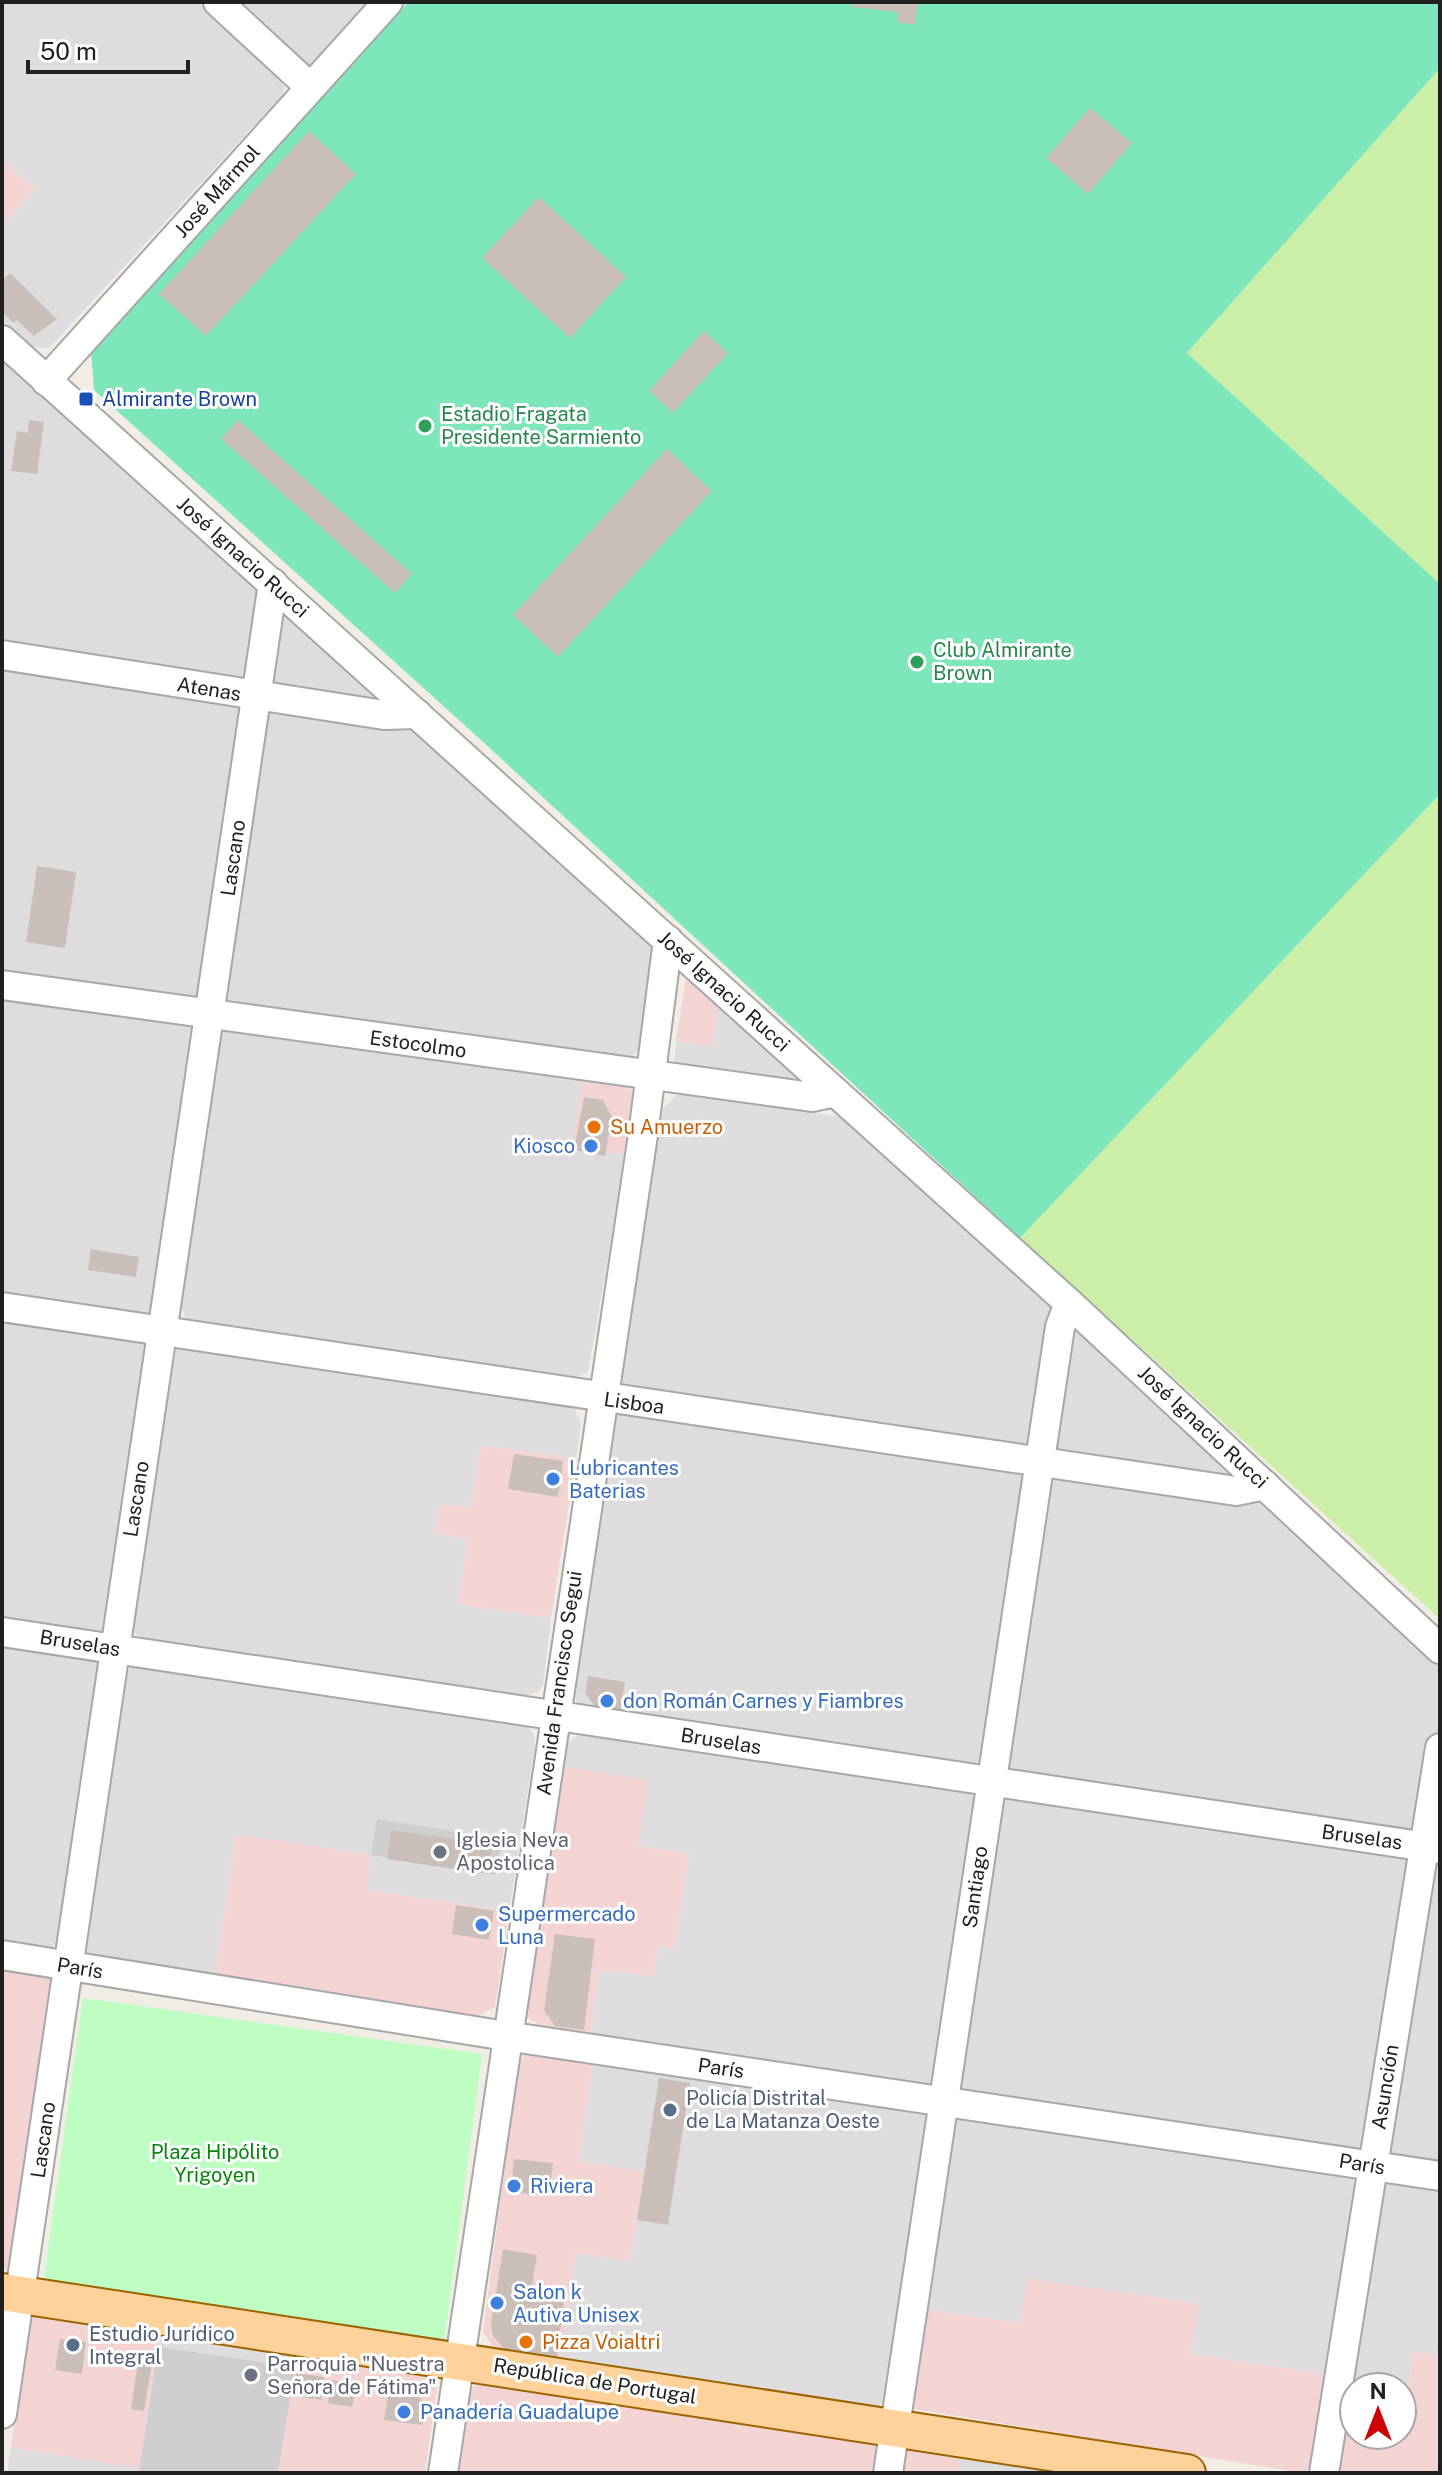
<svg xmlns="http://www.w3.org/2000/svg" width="1442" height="2475" font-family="'Public Sans',sans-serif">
	<rect width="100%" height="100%" fill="#f1ede5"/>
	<g fill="#dedcdd">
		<path d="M2 2H202L278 73 284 87 283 94 49 348 33 347 2 319V225L35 189 2 159Z"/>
		<path d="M225 2H409L326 94Z"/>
		<path d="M2 350 648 939 652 953 639 1050 627 1062 205 1003 59 1942 39 1952 2 1946Z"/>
		<path d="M719 996 797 1073 792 1085 674 1067 676 1041 713 1045Z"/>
		<path d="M229 1029 583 1078 626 1155 588 1372 568 1381 195 1324 186 1318 179 1302 219 1035Z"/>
		<path d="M690 1092 844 1118 1440 1652V2163L970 2092 960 2087 1006 1779 577 1705 573 1681 662 1110 677 1095Z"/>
		<path d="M180 1346 561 1400 573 1406 581 1423 576 1459 481 1445 471 1508 440 1504 435 1533 468 1539 458 1604 551 1618 543 1685 538 1692 517 1698 150 1641 137 1635 132 1629 169 1358Z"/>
		<path d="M142 1663 525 1723 533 1733 535 1745 509 1911 366 1890 371 1855 236 1835 215 1976 92 1958 83 1950V1939L126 1674 132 1666Z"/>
		<path d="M582 1732 962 1789 976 1798 935 2082 930 2087 921 2089 591 2034 599 1970 653 1976 658 1946 675 1949 689 1854 638 1846 560 1766 563 1746Z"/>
		<path d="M594 2056 920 2110 926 2117 888 2395 878 2407 561 2360 576 2253 631 2260 644 2172 579 2162Z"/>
		<path d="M967 2116 1353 2176 1358 2186 1329 2375 1191 2354 1198 2304 1028 2279 1020 2323 924 2309 953 2128 957 2120Z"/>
		<path d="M1394 2177 1440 2184V2324L1436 2355 1413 2352 1402 2428V2387H1354V2430L1344 2428 1383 2182Z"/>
		<path d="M161 2332 297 2353 278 2473H7L11 2448 140 2467Z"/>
		<path d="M961 2455 1086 2473H958Z"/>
	</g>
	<g fill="#f3d4d3">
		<path d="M2 159 35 189 2 225Z"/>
		<path d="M687 972 719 996 713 1046 676 1041Z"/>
		<path d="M583 1078 631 1088 634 1101 626 1155 572 1148Z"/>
		<path d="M481 1445 576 1459 551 1618 458 1604 468 1539 435 1533 440 1504 471 1508Z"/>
		<path d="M560 1766 649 1780 638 1846 689 1854 675 1949 658 1946 653 1976 599 1970 591 2034 539 2025 526 2016 524 2009Z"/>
		<path d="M236 1834 371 1855 367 1890 509 1911 495 2007 477 2016 215 1976Z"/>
		<path d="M2 1968 48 1975 54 1981 11 2266 2 2272Z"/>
		<path d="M535 2047 594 2056 579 2162 644 2171 631 2261 576 2253 561 2360 496 2351 483 2332 518 2066 524 2055Z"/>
		<path d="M1027 2278 1199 2304 1191 2354 1329 2375 1311 2468 1302 2473 915 2409 910 2401 924 2309 1020 2323Z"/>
		<path d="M34 2315 161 2332 140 2468 11 2448 28 2322Z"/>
		<path d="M1440 2324V2473H1341L1338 2467 1344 2428 1354 2430V2435H1402L1413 2352 1436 2355Z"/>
		<path d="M297 2353 432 2374 437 2389 425 2473H278Z"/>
		<path d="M482 2381 876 2443 881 2451 877 2473H458L472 2388Z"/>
		<path d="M915 2448 961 2455 958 2473H900L907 2450Z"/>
	</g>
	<g fill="#cecece">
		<path d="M377 1819 501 1839 496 1875 371 1855Z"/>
		<path d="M158 2347 295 2367 278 2473H139Z"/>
	</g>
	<g fill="#ccefa7">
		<path d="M1440 68V584L1187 353Z"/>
		<path d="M1440 794V1619L1020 1238Z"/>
	</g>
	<path fill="#bffec3" d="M83 1998 482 2054 444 2342 43 2285Z"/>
	<path fill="#7de6bb" d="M409 2H1440V68L1187 353 1440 584V794L1020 1238 481 740 94 390 91 350Z"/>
	<g fill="#c9bfb8">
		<path d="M853 2H918L915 25 898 22V12L852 7Z"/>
		<path d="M1090 108 1132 143 1088 194 1046 158Z"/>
		<path d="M309 131 356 174 206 336 159 294Z"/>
		<path d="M539 197 626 277 570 338 482 258Z"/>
		<path d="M10 273 57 319 34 336 17 320 14 323 2 312V281Z"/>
		<path d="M704 331 728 353 673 413 649 391Z"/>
		<path d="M29 420 44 422 37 474 11 471 17 431 28 433Z"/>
		<path d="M238 420 412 574 395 593 221 439Z"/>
		<path d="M667 449 712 491 558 657 513 615Z"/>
		<path d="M37 866 76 872 65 948 26 942Z"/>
		<path d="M584 1097 603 1100 612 1117 605 1156 574 1150Z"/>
		<path d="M91 1249 139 1257 136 1277 88 1270Z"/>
		<path d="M514 1454 563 1461 558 1497 508 1489Z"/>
		<path d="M588 1676 625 1682 620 1713 598 1710 585 1693Z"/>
		<path d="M391 1830 492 1845 488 1874 387 1859Z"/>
		<path d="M456 1905 494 1911 489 1940 452 1934Z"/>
		<path d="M555 1934 595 1939 584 2030 555 2026 544 2010Z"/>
		<path d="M659 2078 690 2083 668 2225 637 2220Z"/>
		<path d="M514 2159 553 2163 549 2196 511 2192Z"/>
		<path d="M503 2249 537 2255 532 2286 565 2292 557 2357 506 2351 493 2336 491 2324Z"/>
		<path d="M60 2339 86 2342 82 2374 55 2370Z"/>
		<path d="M139 2355 153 2357 144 2411 131 2409Z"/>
		<path d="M296 2373 324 2377 321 2400 293 2396Z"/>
		<path d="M331 2380 357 2384 352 2407 328 2403Z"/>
		<path d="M389 2388 413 2391 425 2404 422 2425 384 2420Z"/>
	</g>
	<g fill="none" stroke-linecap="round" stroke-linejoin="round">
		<defs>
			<g id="minor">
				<path d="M218 2 310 87"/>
				<path d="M2 340 1069 1303 1440 1649"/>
				<path d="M46 381 388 2"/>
				<path d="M2 655 384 715 417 714"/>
				<path d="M2 985 812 1097 835 1092"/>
				<path d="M2 1307 1236 1491 1265 1485"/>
				<path d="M2 1632 1440 1849"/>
				<path d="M2 1955 506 2036 1440 2176"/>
				<path d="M2 2414 273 583"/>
				<path d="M443 2473 643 1135 668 940"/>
				<path d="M888 2473 1060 1327 1069 1303"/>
				<path d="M1324 2473 1440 1748"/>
			</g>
			<path id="major" d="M2 2292 1187 2473"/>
		</defs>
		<use href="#minor" stroke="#a7a7a7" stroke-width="32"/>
		<use href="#major" stroke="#9b6400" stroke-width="40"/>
		<use href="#minor" stroke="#fff" stroke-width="28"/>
		<use href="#major" stroke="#ffd29c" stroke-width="36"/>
	</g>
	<rect fill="#1a4fb4" stroke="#fff" stroke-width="3" x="78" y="391" width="16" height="16" rx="4"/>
	<g fill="#2e9e5b" stroke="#fff" stroke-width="3">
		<circle cx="425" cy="426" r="8"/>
		<circle cx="917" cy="662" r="8"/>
	</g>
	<g fill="#e8710a" stroke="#fff" stroke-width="3">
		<circle cx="594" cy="1127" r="8"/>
		<circle cx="526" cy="2342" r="8"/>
	</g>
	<g fill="#3f7fe0" stroke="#fff" stroke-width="3">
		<circle cx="591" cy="1146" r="8"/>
		<circle cx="553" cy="1479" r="8"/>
		<circle cx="607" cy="1701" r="8"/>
		<circle cx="482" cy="1925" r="8"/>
		<circle cx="514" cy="2186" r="8"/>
		<circle cx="497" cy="2303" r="8"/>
		<circle cx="404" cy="2412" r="8"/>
	</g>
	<g fill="#6b7280" stroke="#fff" stroke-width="3">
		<circle cx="440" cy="1852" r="8"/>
		<circle cx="251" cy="2375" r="8"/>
	</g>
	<g fill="#5c6f8a" stroke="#fff" stroke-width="3">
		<circle cx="670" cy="2110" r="8"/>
		<circle cx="73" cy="2345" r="8"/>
	</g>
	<g text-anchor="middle" stroke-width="6" stroke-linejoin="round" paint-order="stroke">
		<g font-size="20" fill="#202020" stroke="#fff">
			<text transform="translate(217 191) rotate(-48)" y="7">José Mármol</text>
			<text transform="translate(243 557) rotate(42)" y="7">José Ignacio Rucci</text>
			<text transform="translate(209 689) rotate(9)" y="7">Atenas</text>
			<text transform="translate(233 858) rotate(-82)" y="7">Lascano</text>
			<text transform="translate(724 991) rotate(42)" y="7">José Ignacio Rucci</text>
			<text transform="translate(418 1044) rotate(8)" y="7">Estocolmo</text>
			<text transform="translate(634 1403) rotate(8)" y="7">Lisboa</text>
			<text transform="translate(1203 1427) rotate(43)" y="7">José Ignacio Rucci</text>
			<text transform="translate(136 1499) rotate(-81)" y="7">Lascano</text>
			<text transform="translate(80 1643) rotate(9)" y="7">Bruselas</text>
			<text transform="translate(559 1683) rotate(-82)" y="7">Avenida Francisco Segui</text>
			<text transform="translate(721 1741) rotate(9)" y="7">Bruselas</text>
			<text transform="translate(1362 1837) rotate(8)" y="7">Bruselas</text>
			<text transform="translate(975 1887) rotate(-82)" y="7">Santiago</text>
			<text transform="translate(80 1968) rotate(9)" y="7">París</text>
			<text transform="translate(721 2068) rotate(8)" y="7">París</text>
			<text transform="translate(1385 2087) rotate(-81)" y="7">Asunción</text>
			<text transform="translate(43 2140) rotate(-82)" y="7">Lascano</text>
			<text transform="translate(1362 2164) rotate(9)" y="7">París</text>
			<text transform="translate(595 2381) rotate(9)" y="7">República de Portugal</text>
		</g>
		<g font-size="20" fill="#164399" stroke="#fff" text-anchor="start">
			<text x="102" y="406">Almirante Brown</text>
		</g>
		<g font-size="20" fill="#27864d" stroke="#fff" text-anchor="start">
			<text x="441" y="421">Estadio Fragata<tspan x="441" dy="23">Presidente Sarmiento</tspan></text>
			<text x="933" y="657">Club Almirante<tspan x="933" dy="23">Brown</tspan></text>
		</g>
		<g font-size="20" fill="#c56008" stroke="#fff" text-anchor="start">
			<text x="610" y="1134">Su Amuerzo</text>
			<text x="542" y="2349">Pizza Voialtri</text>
		</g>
		<g font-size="20" fill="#366cbe" stroke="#fff" text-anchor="start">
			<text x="575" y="1153" text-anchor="end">Kiosco</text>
			<text x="569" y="1475">Lubricantes<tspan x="569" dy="23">Baterias</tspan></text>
			<text x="623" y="1708">don Román Carnes y Fiambres</text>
			<text x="498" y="1921">Supermercado<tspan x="498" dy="23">Luna</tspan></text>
			<text x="530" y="2193">Riviera</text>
			<text x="513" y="2299">Salon k<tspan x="513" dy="23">Autiva Unisex</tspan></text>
			<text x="420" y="2419">Panadería Guadalupe</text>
		</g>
		<g font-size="20" fill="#5b616d" stroke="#fff" text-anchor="start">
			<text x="456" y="1847">Iglesia Neva<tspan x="456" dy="23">Apostolica</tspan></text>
			<text x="267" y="2371">Parroquia "Nuestra<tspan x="267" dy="23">Señora de Fátima"</tspan></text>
		</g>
		<g font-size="20" fill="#4e5e75" stroke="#fff" text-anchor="start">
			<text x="686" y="2105">Policía Distrital<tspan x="686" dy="23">de La Matanza Oeste</tspan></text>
			<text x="89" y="2341">Estudio Jurídico<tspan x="89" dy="23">Integral</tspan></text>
		</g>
		<g font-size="20" fill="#03880b" stroke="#fff">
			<text x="215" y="2159">Plaza Hipólito<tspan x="215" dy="23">Yrigoyen</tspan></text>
		</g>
	</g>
	<rect width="1442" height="2475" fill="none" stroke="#202020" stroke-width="8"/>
	<g transform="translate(1378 2411)"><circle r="38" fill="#ffffff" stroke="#a6a6a6" stroke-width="2"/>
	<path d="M0-6L14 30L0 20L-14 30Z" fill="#cf0004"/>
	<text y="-12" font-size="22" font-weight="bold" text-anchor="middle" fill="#202020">N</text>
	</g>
	<path d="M28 60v12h160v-12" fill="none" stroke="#202020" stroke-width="4"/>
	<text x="40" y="60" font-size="24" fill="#202020" stroke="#ffffff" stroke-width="6" paint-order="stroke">50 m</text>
</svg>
